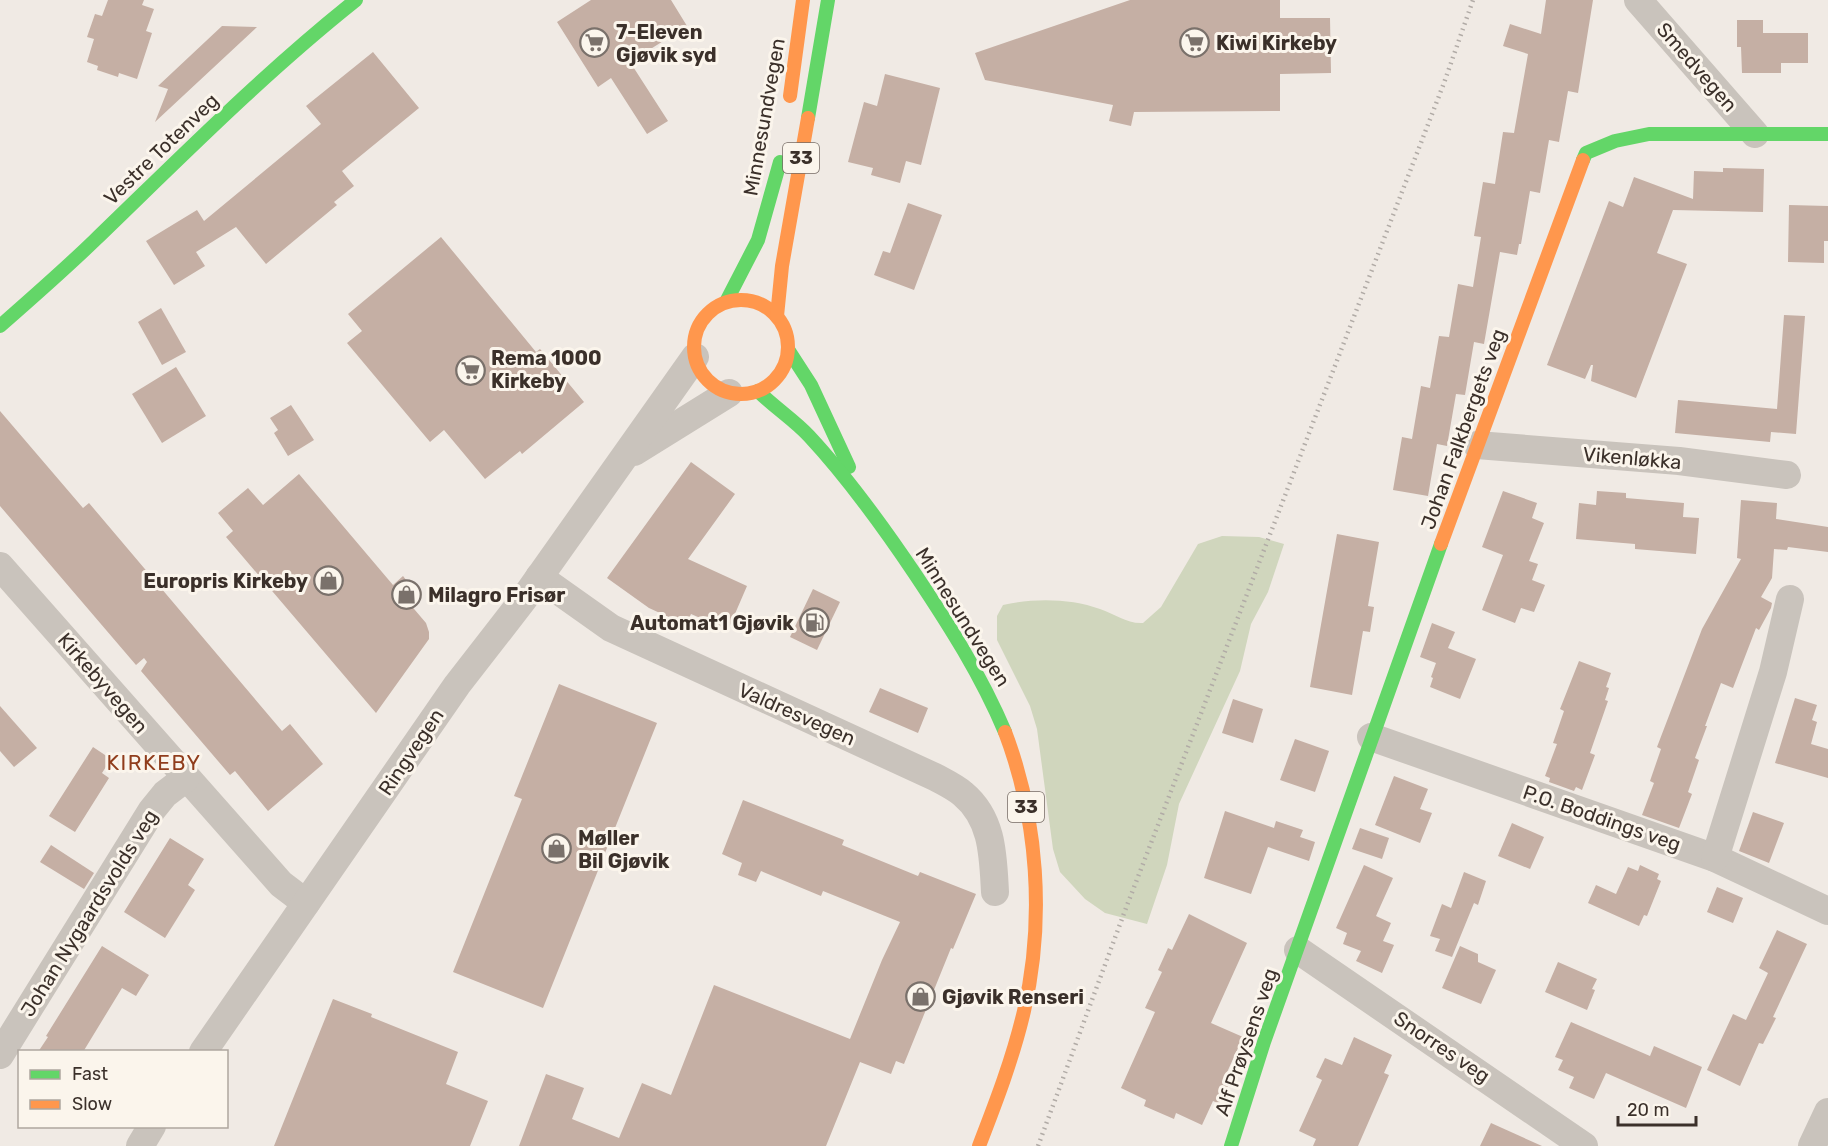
<svg xmlns="http://www.w3.org/2000/svg" width="1828" height="1146" font-family="Rubik,sans-serif">
	<rect width="100%" height="100%" fill="#f0eae4"/>
	<path fill="#d0d6bd" d="M1222 536 1259 537 1284 544 1268 592 1251 624 1240 671 1179 804 1167 865 1147 924 1105 913 1085 899 1060 872 1053 849 1037 729 1030 706 997 640V616L1003 605C1033 598 1070 598 1100 609 1115 614 1127 624 1143 623L1161 607 1198 544Z"/>
	<g fill="#c5afa4">
		<path d="M108 0H144L142 5 154 9 146 31 152 33 137 79 119 73 118 77 97 70 98 66 87 62 94 39 87 37 95 14 102 16Z"/>
		<path d="M591 0H671L687 26 630 62 668 121 647 134 611 78 598 87 557 22Z"/>
		<path d="M1130 0H1280V18H1330L1331 73 1280 74V111L1134 112 1131 126 1109 121 1113 105 985 80 975 53Z"/>
		<path d="M1546 0H1593L1578 93 1568 91 1559 142 1549 140 1540 193 1530 191 1521 244H1519L1517 255 1500 252 1484 344 1474 342 1465 395 1456 394 1447 446 1437 444 1428 496 1393 490 1402 437 1412 439 1421 386 1430 388 1439 336 1449 337 1458 284 1473 287 1481 237 1474 236 1483 182 1495 184 1503 132 1514 133 1528 54 1503 46 1510 24 1541 34Z"/>
		<path d="M1737 20H1763V33H1808V63H1781V73H1742L1741 47H1737Z"/>
		<path d="M222 26 257 27 155 122 168 89 158 86Z"/>
		<path d="M373 52 419 108 342 171 354 186 334 202 337 205 266 264 236 227 196 252 205 266 174 285 146 241 197 210 204 221 321 124 306 106Z"/>
		<path d="M885 74 940 88 921 165 906 161 900 183 871 175 873 168 848 162 864 102 877 106Z"/>
		<path d="M1723 168 1764 169 1763 212 1673 210 1657 253 1687 264 1636 398 1591 381 1593 365H1591L1585 379 1547 365 1609 201 1623 207 1634 177 1693 199 1694 171 1723 172Z"/>
		<path d="M908 203 942 215 914 290 874 275 883 251 890 253Z"/>
		<path d="M1789 205 1828 206V241H1824V263L1788 262Z"/>
		<path d="M441 237 536 352 540 349 584 402 522 454 520 451 485 479 444 430 430 442 347 343 362 331 348 314Z"/>
		<path d="M161 308 186 352 162 365 138 322Z"/>
		<path d="M1784 315 1805 316 1796 434 1771 432 1770 442 1675 433 1678 400 1777 409Z"/>
		<path d="M176 367 206 416 162 443 132 394Z"/>
		<path d="M291 405 314 440 288 456 274 433 278 430 270 418Z"/>
		<path d="M0 411 83 508 89 503 282 731 290 724 323 764 268 811 235 771 230 775 141 671 147 662 144 658 136 665 0 506Z"/>
		<path d="M691 462 735 494 688 559 747 586 728 630 691 614 686 625 649 608 607 578Z"/>
		<path d="M299 474 393 585 403 576 418 595 409 603 426 623 429 632V639L376 713 226 537 233 531 218 513 248 488 263 505Z"/>
		<path d="M1503 491 1537 503 1532 518 1544 523 1529 561 1538 564 1532 580 1545 585 1534 612 1521 608 1515 623 1482 610 1503 555 1482 547Z"/>
		<path d="M1597 491 1626 493V498L1684 503 1683 517 1699 518 1696 554 1635 549V544L1576 539 1579 503 1596 505Z"/>
		<path d="M1741 500 1777 503 1776 519 1828 527V552L1788 547 1787 550 1774 549 1772 578 1761 597 1772 603 1771 608 1759 630 1756 628 1733 688 1721 683 1705 726H1707L1695 758 1699 760 1688 792 1692 794 1679 828 1642 815 1654 783 1650 781 1661 749 1657 747 1670 713 1702 629 1741 559 1737 558Z"/>
		<path d="M1337 534 1379 542 1368 606 1374 607 1370 632 1363 631 1352 695 1310 687Z"/>
		<path d="M813 589 840 602 817 650 790 637Z"/>
		<path d="M1432 623 1455 632 1448 648 1476 659 1460 699 1430 687 1433 678 1431 677 1436 663 1420 657Z"/>
		<path d="M1579 661 1611 673 1606 687 1609 688 1605 700 1608 701 1590 753 1595 755 1582 790 1576 787 1574 791 1549 782 1550 778 1545 776 1557 744 1553 743 1564 711 1560 709Z"/>
		<path d="M559 684 657 723 543 1008 453 972 522 799 514 796Z"/>
		<path d="M880 688 928 708 918 733 869 712Z"/>
		<path d="M1795 698 1817 705 1812 720 1817 722 1811 744 1828 749V778L1775 763Z"/>
		<path d="M1233 699 1263 709 1253 743 1222 733Z"/>
		<path d="M0 706 37 748 14 767 0 751Z"/>
		<path d="M1295 739 1329 751 1315 792 1280 780Z"/>
		<path d="M93 747 111 759 102 773 109 778 75 832 49 816Z"/>
		<path d="M1394 776 1428 789 1420 809 1432 813 1420 843 1375 825Z"/>
		<path d="M743 800 844 840 842 845 918 876 920 872 976 894 953 949 951 948 904 1064 896 1061 891 1074 860 1062 826 1146H519L546 1074 584 1088 572 1119 619 1138 642 1083 671 1095 714 985 850 1039 882 960 900 922 823 891 821 896 761 871 756 882 738 875 742 863 722 854Z"/>
		<path d="M1225 811 1274 828 1276 821 1303 830 1300 837 1315 842 1309 861 1268 847 1251 894 1204 878Z"/>
		<path d="M1753 812 1784 823 1769 863 1739 851Z"/>
		<path d="M1512 823 1544 837 1530 869 1498 856Z"/>
		<path d="M1360 828 1389 838 1382 859 1352 849Z"/>
		<path d="M170 838 204 859 188 885 195 890 165 938 124 912Z"/>
		<path d="M51 845 94 873 84 889 40 862Z"/>
		<path d="M1364 865 1393 878 1376 916 1391 923 1383 941 1394 945 1382 973 1356 961 1361 951 1343 944 1347 933 1336 928Z"/>
		<path d="M1640 865 1659 874 1657 879 1661 881 1647 916 1644 915 1639 926 1588 903 1596 885 1616 894 1628 867 1638 871Z"/>
		<path d="M1464 872 1486 881 1478 905 1474 903 1452 957 1435 951 1440 939 1430 936 1442 904 1451 908Z"/>
		<path d="M1717 887 1743 898 1733 923 1707 912Z"/>
		<path d="M1189 914 1247 943 1211 1023 1243 1037 1224 1079 1230 1082 1220 1104 1213 1101 1202 1125 1176 1113 1174 1119 1144 1106 1146 1100 1121 1088 1155 1012 1145 1008 1162 972 1158 970 1168 948 1172 950Z"/>
		<path d="M1777 930 1807 944 1773 1017 1776 1018 1763 1044 1759 1043 1740 1086 1707 1070 1733 1014 1746 1020 1768 973 1759 968Z"/>
		<path d="M102 946 149 975 136 996 122 988 83 1052H38L48 1037 46 1036Z"/>
		<path d="M1460 946 1478 954V962L1496 970 1481 1004 1442 988Z"/>
		<path d="M1558 962 1597 979 1592 989 1595 990 1587 1010 1545 992Z"/>
		<path d="M333 999 372 1014 371 1017 458 1052 446 1084 488 1101 470 1146H274Z"/>
		<path d="M1571 1022 1650 1056 1654 1046 1702 1067 1686 1108 1606 1073 1594 1099 1569 1088 1574 1077 1558 1070 1563 1060 1555 1057Z"/>
		<path d="M1354 1037 1392 1055 1384 1073 1389 1075 1358 1146H1313L1316 1139 1299 1131 1322 1080 1316 1077 1325 1058 1342 1065Z"/>
		<path d="M1491 1123 1542 1146H1480Z"/>
	</g>
	<g fill="none" stroke-linecap="round" stroke-linejoin="round">
		<g stroke="#c9c3bc" stroke-width="28">
			<path d="M1638 0 1755 134"/>
			<path d="M1477 445 1679 461 1787 475"/>
			<path d="M634 452 729 393"/>
			<path d="M0 566 281 884 306 903"/>
			<path d="M539 577 611 628 935 777C944 782 955 787 963 794 993 819 993 856 995 892"/>
			<path d="M1371 737 1715 858 1828 911"/>
			<path d="M1715 858 1773 672 1790 599"/>
			<path d="M1298 950 1584 1146"/>
			<path d="M203 1052 457 685 523 600 695 357"/>
			<path d="M0 1055 152 810 165 794 186 778"/>
			<path d="M140 1146 152 1126"/>
			<path d="M1812 1146 1828 1112"/>
		</g>
		<g stroke="#63d668" stroke-width="14">
			<path d="M808 118 828 0"/>
			<path d="M1583 160 1586 153 1615 141 1649 134H1828"/>
			<path d="M726 302 758 240 780 162"/>
			<path d="M0 326C32 298 64 270 95 240 180 158 263 74 356 0"/>
			<path d="M789 351 811 385 849 467"/>
			<path d="M758 391C774 407 794 420 809 436 849 479 882 525 915 574 949 625 981 675 1005 732"/>
			<path d="M1231 1146 1264 1042 1441 544"/>
		</g>
		<g stroke="#ff974d" stroke-width="14">
			<path d="M790 96 803 0"/>
			<circle cx="741" cy="347" r="47"/>
			<path d="M777 316 782 266 808 118"/>
			<path d="M1441 544 1583 160"/>
			<path d="M979 1146C996 1102 1013 1058 1024 1011 1045 920 1038 819 1005 732"/>
		</g>
		<path stroke="#b1aba6" stroke-width="4.5" stroke-dasharray="1.5 4.5" stroke-linecap="butt" d="M1038 1146 1126 908 1444 83 1473 0"/>
	</g>
	<defs>
		<symbol id="supermarket-ring" viewBox="-11 -11 22 22"><circle r="9.5" fill="#fbf5ec" stroke="#7a716b" stroke-width="1.5"/><path d="M-6-5.5h2.5l.6 2H6L4.5 2H-2.5L-4.4-4H-6ZM-1.5 3.2a1.3 1.3 0 1 0 .1 0ZM3 3.2a1.3 1.3 0 1 0 .1 0Z" fill="#7a716b"/></symbol>
		<symbol id="shop-ring" viewBox="-11 -11 22 22"><circle r="9.5" fill="#fbf5ec" stroke="#7a716b" stroke-width="1.5"/><path d="M-5-2.5h2.3a2.7 3.5 0 0 1 5.4 0H5L5.5 6h-11ZM-1.5-2.5h3a1.5 2.3 0 0 0-3 0Z" fill="#7a716b"/></symbol>
		<symbol id="fuel-ring" viewBox="-11 -11 22 22"><circle r="9.5" fill="#fbf5ec" stroke="#7a716b" stroke-width="1.5"/><path d="M-5.5-6h7V0h2V4h1.3V-2.5L3-4.5l.8-.8L6-3V5H2.5V1h-1V6h-7ZM-4.2-4.7v3.2H.2V-4.7Z" fill="#7a716b"/></symbol>
	</defs>
	<g fill-rule="evenodd">
		<use href="#supermarket-ring" x="578" y="26" width="33" height="33"/>
		<use href="#supermarket-ring" x="1178" y="26" width="33" height="33"/>
		<use href="#supermarket-ring" x="454" y="354" width="33" height="33"/>
		<use href="#shop-ring" x="312" y="564" width="33" height="33"/>
		<use href="#shop-ring" x="390" y="578" width="33" height="33"/>
		<use href="#fuel-ring" x="798" y="606" width="33" height="33"/>
		<use href="#shop-ring" x="540" y="832" width="33" height="33"/>
		<use href="#shop-ring" x="904" y="980" width="33" height="33"/>
	</g>
	<g text-anchor="middle" stroke-width="6" stroke-linejoin="round" paint-order="stroke">
		<g fill="#fbf5ec" stroke="#756b64" stroke-width="1.5">
			<rect x="783" y="143" width="36" height="30" rx="4.5"/>
			<rect x="1008" y="792" width="36" height="30" rx="4.5"/>
		</g>
		<g font-size="18" font-weight="bold" fill="#3b302a">
			<text x="801" y="164">33</text>
			<text x="1026" y="813">33</text>
		</g>
		<g font-size="20" font-weight="bold" fill="#3b302a" stroke="#fbf5ec" text-anchor="start">
			<text x="616" y="39">7-Eleven<tspan x="616" dy="23">Gjøvik syd</tspan></text>
			<text x="1216" y="50">Kiwi Kirkeby</text>
			<text x="491" y="365">Rema 1000<tspan x="491" dy="23">Kirkeby</tspan></text>
			<text x="308" y="588" text-anchor="end">Europris Kirkeby</text>
			<text x="428" y="602">Milagro Frisør</text>
			<text x="794" y="630" text-anchor="end">Automat1 Gjøvik</text>
			<text x="578" y="845">Møller<tspan x="578" dy="23">Bil Gjøvik</tspan></text>
			<text x="942" y="1004">Gjøvik Renseri</text>
		</g>
		<g font-size="20" fill="#3b302a" stroke="#fbf5ec">
			<text transform="translate(1697 67) rotate(49)" y="7">Smedvegen</text>
			<text transform="translate(764 117) rotate(-80)" y="7">Minnesundvegen</text>
			<text transform="translate(161 149) rotate(-44)" y="7">Vestre Totenveg</text>
			<text transform="translate(1463 429) rotate(-70)" y="7">Johan Falkbergets veg</text>
			<text transform="translate(1632 458) rotate(5)" y="7">Vikenløkka</text>
			<text transform="translate(963 617) rotate(58)" y="7">Minnesundvegen</text>
			<text transform="translate(103 683) rotate(49)" y="7">Kirkebyvegen</text>
			<text transform="translate(797 714) rotate(24)" y="7">Valdresvegen</text>
			<text transform="translate(411 752) rotate(-56)" y="7">Ringvegen</text>
			<text transform="translate(1602 818) rotate(19)" y="7">P.O. Boddings veg</text>
			<text transform="translate(89 913) rotate(-58)" y="7">Johan Nygaardsvolds veg</text>
			<text transform="translate(1246 1042) rotate(-71)" y="7">Alf Prøysens veg</text>
			<text transform="translate(1442 1047) rotate(34)" y="7">Snorres veg</text>
		</g>
		<g font-size="21" letter-spacing="1.5" fill="#903d1c" stroke="#fbf5ec">
			<text x="154" y="770">KIRKEBY</text>
		</g>
	</g>
	<rect x="18" y="1050" width="210" height="78" fill="#fbf5ec" stroke="#aea69e" stroke-width="1.5"/>
	<rect x="30" y="1070" width="30" height="9" fill="#63d668" stroke="#aea69e" stroke-width="1.5"/>
	<text x="72" y="1080" font-size="18" fill="#3b302a">Fast</text>
	<rect x="30" y="1100" width="30" height="9" fill="#ff974d" stroke="#aea69e" stroke-width="1.5"/>
	<text x="72" y="1110" font-size="18" fill="#3b302a">Slow</text>
	<path d="M1618 1116v9h78v-9" fill="none" stroke="#3b302a" stroke-width="3"/>
	<text x="1627" y="1116" font-size="18" fill="#3b302a" stroke="#fbf5ec" stroke-width="4.5" paint-order="stroke">20 m</text>
</svg>
